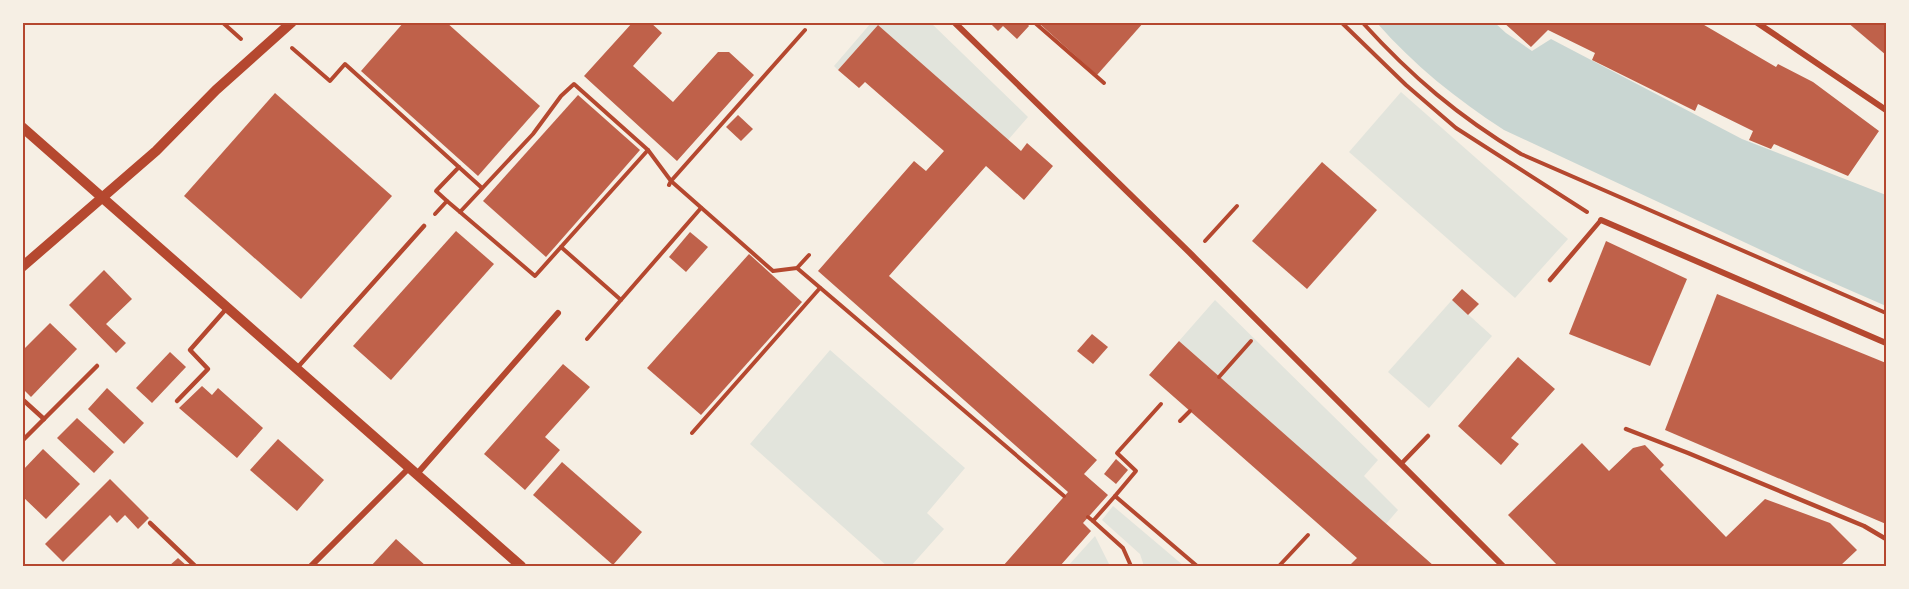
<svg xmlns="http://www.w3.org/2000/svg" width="1909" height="589" font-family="Commissioner,sans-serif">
	<rect width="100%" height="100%" fill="#f6efe4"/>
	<g fill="#e2e4dc">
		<path d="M871 23H931L1028 117 1008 140 878 25 838 70 834 66Z"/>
		<path d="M1401 92 1568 239 1515 298 1349 152Z"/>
		<path d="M1215 300 1378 460 1364 476 1398 510 1386 524 1179 341Z"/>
		<path d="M1452 300 1492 336 1429 408 1388 372Z"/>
		<path d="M830 350 965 468 927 513 944 529 911 566H887L750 444Z"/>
		<path d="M1113 506 1184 566H1144L1140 554 1102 520Z"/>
		<path d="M1095 536 1110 566H1068Z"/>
	</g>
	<path fill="#c9d6d2" d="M1377 23H1495L1506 33 1532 51 1551 39 1742 139 1886 195V306L1806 271 1504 130C1456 99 1414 65 1377 23Z"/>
	<g fill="#bf614a">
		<path d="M404 22H446L540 106 478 176 361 71Z"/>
		<path d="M633 22H650L662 33 633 66 673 102 718 52H729L754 75 677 161 584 76Z"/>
		<path d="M989 22H1026L1029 26 1017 39 1003 26 998 31Z"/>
		<path d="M1043 22H1144L1097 75 1041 25Z"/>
		<path d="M1503 22H1699L1776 67 1778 64 1813 82 1879 131 1848 176 1774 144 1771 149 1749 140 1753 131 1698 104 1695 111 1592 60 1595 53 1548 30 1531 47Z"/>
		<path d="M1847 22H1886V55Z"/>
		<path d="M878 25 1021 151 1027 143 1053 166 1024 200 986 166 889 276 1097 460 1084 474 1108 495 1083 523 1091 531 1060 566H1003L1068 492 818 271 914 161 926 171 944 151 865 82 859 88 838 70Z"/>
		<path d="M275 93 392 196 301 299 184 196Z"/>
		<path d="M578 95 640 150 546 257 483 201Z"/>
		<path d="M738 115 753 129 741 141 726 127Z"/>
		<path d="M1322 162 1377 210 1307 289 1252 241Z"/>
		<path d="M456 231 494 264 391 380 353 346Z"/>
		<path d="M690 232 708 247 686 272 669 257Z"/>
		<path d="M1606 241 1687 279 1650 366 1569 334Z"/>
		<path d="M749 254 802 302 701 415 647 368Z"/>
		<path d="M104 270 132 299 106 324 126 343 116 353 69 305Z"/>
		<path d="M1462 289 1479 304 1468 315 1452 300Z"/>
		<path d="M1717 294 1886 363V524L1665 430Z"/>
		<path d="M50 323 77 349 31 397 22 388V351Z"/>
		<path d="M1092 334 1108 347 1093 364 1077 351Z"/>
		<path d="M1179 341 1434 566H1349L1357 558 1149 375Z"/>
		<path d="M170 352 186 367 152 403 136 388Z"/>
		<path d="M1518 357 1555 389 1511 438 1519 444 1501 465 1458 426Z"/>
		<path d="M563 364 590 387 545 437 560 450 525 490 484 454Z"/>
		<path d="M202 386 212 395 218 388 263 428 237 458 179 408Z"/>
		<path d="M107 388 144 423 124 444 88 409Z"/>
		<path d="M77 418 114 452 94 473 57 438Z"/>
		<path d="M278 439 324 480 297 511 250 470Z"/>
		<path d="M1582 443 1609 471 1633 448 1645 445 1664 465 1660 469 1726 537 1765 499 1830 523 1857 550 1840 566H1558L1508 515Z"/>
		<path d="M43 449 80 484 46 519 22 496V471Z"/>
		<path d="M1116 459 1128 470 1116 484 1104 474Z"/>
		<path d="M562 462 642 532 613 565 533 495Z"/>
		<path d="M110 479 149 518 138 529 125 515 117 523 110 515 63 562 45 544Z"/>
		<path d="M396 539 426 566H371Z"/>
		<path d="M178 558 187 566H169Z"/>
	</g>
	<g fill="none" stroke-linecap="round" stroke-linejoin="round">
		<g stroke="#b5482f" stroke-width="4">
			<path d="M222 22 241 39"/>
			<path d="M1034 22 1104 83"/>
			<path d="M1341 22 1406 85 1456 128 1587 212"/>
			<path d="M1362 22C1412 77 1458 116 1521 154L1886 313"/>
			<path d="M805 30 671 181 773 271 797 268 809 255"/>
			<path d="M292 48 330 81 345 64 482 188"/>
			<path d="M447 201 460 212 533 134 561 96 574 84 648 150 671 181 669 185"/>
			<path d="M460 212 535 276 648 150"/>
			<path d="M435 214 447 201 436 191 459 167"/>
			<path d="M1205 241 1237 206"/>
			<path d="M561 247 621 300"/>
			<path d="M797 268 1064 496"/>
			<path d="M587 339 701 208"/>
			<path d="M1219 377 1251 341"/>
			<path d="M1180 421 1190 411"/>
			<path d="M692 433 820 288"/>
			<path d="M1115 496 1136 471 1117 453 1161 404"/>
			<path d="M1088 517 1093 521 1115 496 1197 566"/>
			<path d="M1093 521 1123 548 1131 566"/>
			<path d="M1279 566 1308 535"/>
		</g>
		<g stroke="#b5482f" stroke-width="4.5">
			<path d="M1550 280 1601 220"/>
			<path d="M297 368 424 226"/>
			<path d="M22 399 44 419"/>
			<path d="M177 401 208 369 190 350 227 308"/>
			<path d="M1626 429 1688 453 1864 526 1886 539"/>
			<path d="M22 441 97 366"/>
			<path d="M1401 464 1428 436"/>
			<path d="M150 523 195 566"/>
		</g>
		<g stroke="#b5482f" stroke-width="6">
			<path d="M954 22 1192 255 1503 566"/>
			<path d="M1756 22 1886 110"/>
			<path d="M1601 220 1886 343"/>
			<path d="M416 475 558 313"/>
			<path d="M311 566 409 468"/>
		</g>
		<g stroke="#b5482f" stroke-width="10">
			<path d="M22 127 521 566"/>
			<path d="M22 267 156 151 216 90 292 22"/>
		</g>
	</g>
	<rect width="1909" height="589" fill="none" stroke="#f6efe4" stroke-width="48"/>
	<rect x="24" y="24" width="1861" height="541" fill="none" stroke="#b5482f" stroke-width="2"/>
</svg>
